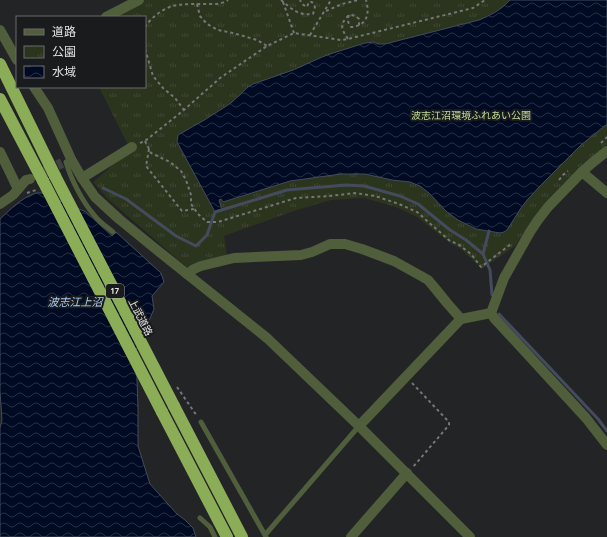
<svg xmlns="http://www.w3.org/2000/svg" width="607" height="537" font-family="Quicksand,'Noto Sans JP',sans-serif">
	<defs>
		<pattern id="park-tufts" width="24" height="20" patternUnits="userSpaceOnUse"><rect width="24" height="20" fill="#2b341d"/><path d="M3 7l-1-3M5 7V3M7 7l1-3M15 17l-1-3M17 17v-4M19 17l1-3" fill="none" stroke="#3f4833"/></pattern>
		<pattern id="water-waves" width="16" height="10" patternUnits="userSpaceOnUse"><rect width="16" height="10" fill="#000a23"/><path d="M0 5q4-4 8 0t8 0" fill="none" stroke="#252e43"/></pattern>
	</defs>
	<rect width="100%" height="100%" fill="#222426"/>
	<path fill="url(#park-tufts)" d="M145 0H607V144L591 159 528 227 515 246 482 269 461 249 450 243 417 217 396 207 364 198 331 200 297 210 224 236 227 256 188 268 108 199 93 182 105 172 121 157 128 145 99 87H145V17H111Z"/>
	<g fill="url(#water-waves)" stroke="#444b5d">
		<path d="M510 0H607V124L581 145 541 185 528 199 521 208 507 230 504 232 500 233 476 229 458 220 446 211 429 193 420 186 410 182 392 180 365 174H341L290 181 223 202 221 199 219 200 222 210 215 212 177 142 178 135 206 119 231 103 248 87 253 84 293 70 322 57 333 53 365 43 374 42 378 44H385L479 20C491 15 501 10 510 0Z"/>
		<path d="M36 193H42L86 212 112 236 116 232 161 273 164 282 152 296 154 309 136 350 138 409V446L150 484 177 514 185 520 193 528 196 537H0V428L2 420 0 392V219C11 209 21 198 36 193Z"/>
	</g>
	<g fill="none" stroke-linecap="round" stroke-linejoin="round">
		<g stroke="#444b5d" stroke-width="3">
			<path d="M103 188 126 199 176 236 196 246 207 235 215 212 287 190 346 185 364 186 400 196 418 204 450 230 466 240 483 254 490 270 492 295"/>
			<path d="M483 254 489 231"/>
			<path d="M499 314 598 419 607 431"/>
		</g>
		<path stroke="#3f4142" stroke-width="10" stroke-dasharray="10 5" stroke-linecap="butt" d="M44 172 62 163"/>
		<g stroke="#747678" stroke-width="2" stroke-dasharray="3 3" stroke-linecap="butt">
			<path d="M281 0C292 9 298 16 313 14L315 7 312 2H309L307 7 302 4 300 0"/>
			<path d="M283 2 294 33"/>
			<path d="M197 4 200 16 207 24 218 30 233 33 257 40 267 46"/>
			<path d="M326 11 342 4 358 0"/>
			<path d="M349 15C347 20 348 23 351 27 367 26 370 14 366 0"/>
			<path d="M145 27C151 17 166 6 178 5 186 4 195 4 204 4 212 4 221 5 228 0"/>
			<path d="M310 35 331 0"/>
			<path d="M348 39C341 28 339 25 349 15 354 15 356 16 359 19V26"/>
			<path d="M145 49 153 76 163 88 175 98 184 110"/>
			<path d="M145 141 151 153 170 162 181 171 186 180 191 195V204L198 214 207 222H218L296 198 330 196 355 193 375 196 399 204 417 212 450 241 458 244 471 254 481 267 511 244"/>
			<path d="M140 143 145 141 184 110 220 78 267 46 294 33 341 40 348 39 473 8 485 0"/>
			<path d="M601 143 607 137"/>
			<path d="M149 149 146 166 182 211 194 209"/>
			<path d="M559 180 563 175 568 171"/>
			<path d="M27 193 36 190"/>
			<path d="M412 383 449 422V425L413 467"/>
			<path d="M177 387 197 416"/>
		</g>
		<g stroke="#505e3c" stroke-width="5">
			<path d="M66 162C71 179 82 201 94 215 99 222 107 227 113 232"/>
			<path d="M201 422 265 535"/>
			<path d="M200 518 210 527 215 537"/>
			<path d="M266 537 265 535 359 426"/>
		</g>
		<g stroke="#505e3c" stroke-width="10">
			<path d="M106 17 139 0"/>
			<path d="M0 30 17 60"/>
			<path d="M34 87 48 108 67 150 71 159 82 178 95 197 119 219 152 246 267 338 359 426 470 537"/>
			<path d="M0 152 18 189"/>
			<path d="M582 172 607 193"/>
			<path d="M82 178 132 147"/>
			<path d="M0 204 13 195 26 180 30 179"/>
			<path d="M187 274 194 269 201 266 234 258 301 255 312 252 330 244H345L362 249 394 261 421 276 428 280 434 287 447 303 461 319"/>
			<path d="M491 313 504 278 530 232 538 220 548 207 582 172 592 163 607 151"/>
			<path d="M491 313 494 318 586 418 607 445"/>
			<path d="M359 426 457 323 461 319 491 313"/>
			<path d="M351 537 407 473"/>
		</g>
		<g stroke="#8cad57" stroke-width="12">
			<path d="M0 64 55 176"/>
			<path d="M0 99 43 181"/>
			<path d="M174 406 242 537"/>
			<path d="M162 412 227 537"/>
		</g>
		<g stroke="#8cad57" stroke-width="12">
			<path d="M55 176 174 406"/>
			<path d="M43 181 162 412"/>
		</g>
	</g>
	<g text-anchor="middle" stroke-width="4" stroke-linejoin="round" paint-order="stroke">
		<rect fill="#191b1d" stroke="#a5a7a8" stroke-width="1" x="106" y="284" width="18" height="14" rx="3"/>
		<g font-size="9" font-weight="bold" fill="#e1e3e4">
			<text x="115" y="294">17</text>
		</g>
		<g font-size="10" fill="#c2dd9d" stroke="#191b1d">
			<text x="471" y="119">波志江沼環境ふれあい公園</text>
		</g>
		<g font-size="10" fill="#e1e3e4" stroke="#191b1d">
			<text transform="translate(141 317) rotate(63)" y="4">上武道路</text>
		</g>
		<g font-size="11" font-style="italic" fill="#a9ccf7" stroke="#191b1d">
			<text x="75" y="306">波志江上沼</text>
		</g>
	</g>
	<rect x="16" y="16" width="130" height="72" fill="#191b1d" stroke="#696b6d"/>
	<rect x="24" y="29" width="20" height="6" fill="#505e3c" stroke="#696b6d"/>
	<text x="52" y="36" font-size="12" fill="#e1e3e4">道路</text>
	<rect x="24" y="46" width="20" height="12" fill="url(#park-tufts)" stroke="#696b6d"/>
	<text x="52" y="56" font-size="12" fill="#e1e3e4">公園</text>
	<rect x="24" y="66" width="20" height="12" fill="url(#water-waves)" stroke="#696b6d"/>
	<text x="52" y="76" font-size="12" fill="#e1e3e4">水域</text>
</svg>
